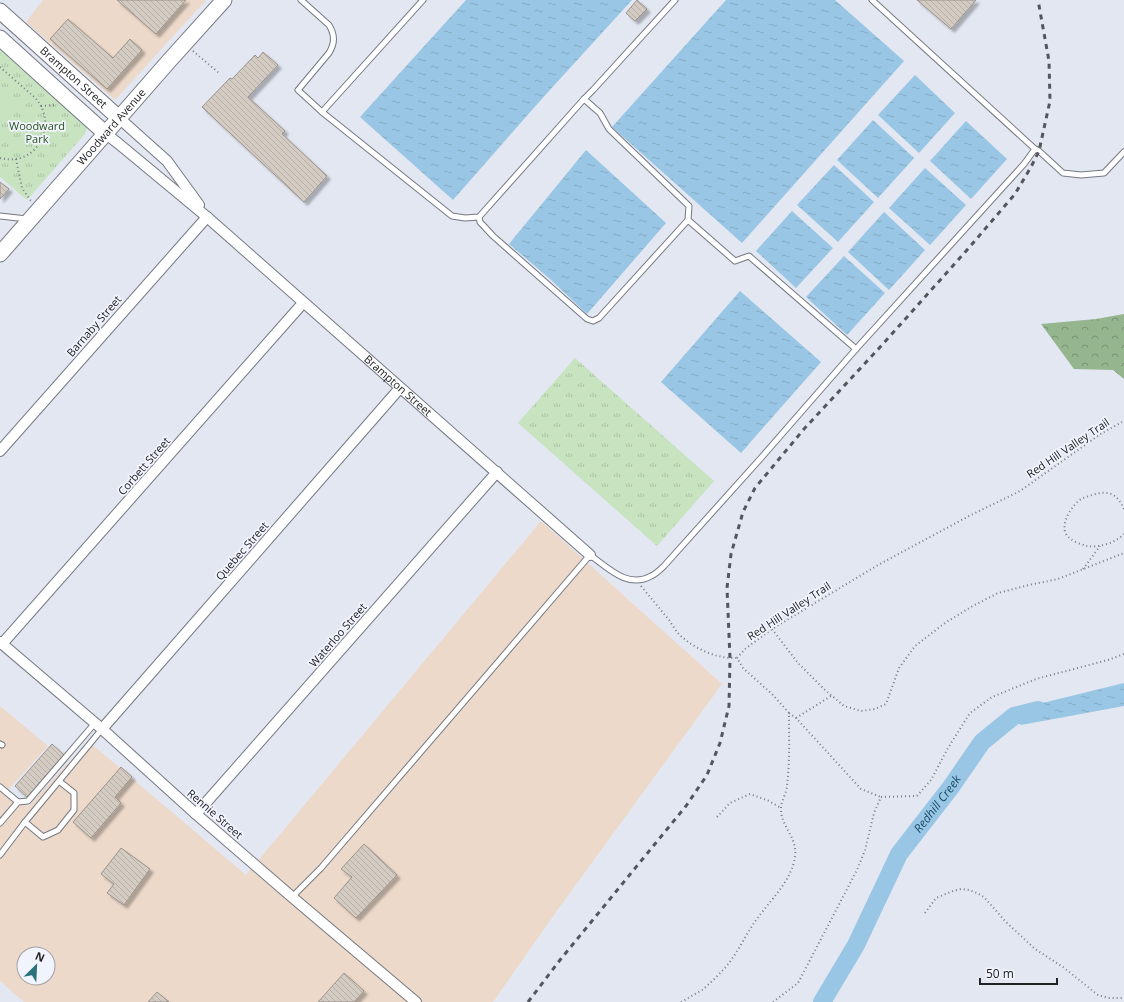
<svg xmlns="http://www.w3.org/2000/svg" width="1124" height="1002" font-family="'Open Sans',sans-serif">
	<defs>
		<pattern id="forest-crowns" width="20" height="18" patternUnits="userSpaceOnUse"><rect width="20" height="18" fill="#95b58e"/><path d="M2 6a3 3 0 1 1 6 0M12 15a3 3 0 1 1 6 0" fill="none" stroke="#799374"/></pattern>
		<pattern id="park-tufts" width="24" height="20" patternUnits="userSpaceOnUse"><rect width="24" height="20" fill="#c7e3c0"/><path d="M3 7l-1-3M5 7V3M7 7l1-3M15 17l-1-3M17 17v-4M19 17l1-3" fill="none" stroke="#abc2a5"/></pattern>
		<pattern id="water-ripples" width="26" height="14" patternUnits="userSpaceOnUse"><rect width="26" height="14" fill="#99c6e4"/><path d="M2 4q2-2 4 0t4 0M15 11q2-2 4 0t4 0" fill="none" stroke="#84aac3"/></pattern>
		<pattern id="building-back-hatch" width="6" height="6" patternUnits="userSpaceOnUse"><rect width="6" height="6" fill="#d4ccc3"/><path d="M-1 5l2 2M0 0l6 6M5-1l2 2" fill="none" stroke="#b6afa7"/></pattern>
		<filter id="shadow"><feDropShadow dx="3.5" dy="3.5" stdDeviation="1" flood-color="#0004"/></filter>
	</defs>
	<rect width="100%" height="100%" fill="#e2e7f2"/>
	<g fill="#edd9ca" fill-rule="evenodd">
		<path d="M43 0H206L115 100 26 22Z"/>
		<path d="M541 521 722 684 556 912 493 1002H24L0 981V706L48 746 8 790 28 807 88 741 246 875ZM24 954H48V978H24Z"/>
	</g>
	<path fill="url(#forest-crowns)" d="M1124 314V379L1113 370 1074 369 1041 324 1096 319Z"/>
	<g fill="url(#park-tufts)">
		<path d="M0 49 85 124 87 128 85 134 27 200 0 177Z"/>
		<path d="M575 358 714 481 657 546 518 423Z"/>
	</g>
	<path fill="#c7e3c0" d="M0 91 15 104 0 121Z"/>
	<g fill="url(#water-ripples)">
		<path d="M466 0H632L539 102 453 200 360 117Z"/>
		<path d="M726 0H835L904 61 742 243 612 127Z"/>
		<path d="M915 75 955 113 919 153 878 115Z"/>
		<path d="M873 120 914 158 878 198 837 160Z"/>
		<path d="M966 121 1007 159 971 199 930 161Z"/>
		<path d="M586 150 666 223 587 314 550 279 509 244Z"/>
		<path d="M834 165 874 202 838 242 797 205Z"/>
		<path d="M925 168 966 205 930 245 889 208Z"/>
		<path d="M792 211 833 248 796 288 756 251Z"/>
		<path d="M884 212 925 250 889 290 848 252Z"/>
		<path d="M844 256 885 293 847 335 806 297Z"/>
		<path d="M740 291 821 362 741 453 661 382Z"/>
		<path d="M1124 683V706L1021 725 1010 711Z"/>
	</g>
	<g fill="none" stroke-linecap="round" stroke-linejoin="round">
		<path stroke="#99c6e4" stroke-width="18" id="s1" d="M822 1002 856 945 899 854 951 787 982 742 1014 716 1038 710"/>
	</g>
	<g fill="url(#building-back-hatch)" stroke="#9b938b" filter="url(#shadow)">
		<path d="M117 0H186L156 34Z"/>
		<path d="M637 0 647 9 635 21 626 13Z"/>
		<path d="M917 0H976L951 29Z"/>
		<path d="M68 19 113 58 130 39 142 50 107 89 50 39Z"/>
		<path d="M263 52 278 65 248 97 285 131 282 134 327 176 304 202 202 107 230 78 232 79 255 55 258 58Z"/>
		<path d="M0 182 9 189 0 199Z"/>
		<path d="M52 744 64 755 27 797 15 786Z"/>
		<path d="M121 767 132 777 115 797 121 803 91 838 73 822Z"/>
		<path d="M364 844 397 875 356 918 334 898 352 877 341 869Z"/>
		<path d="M121 848 150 869 124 905 107 893 114 884 101 874Z"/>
		<path d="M344 973 364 991 354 1002H318Z"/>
		<path d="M157 992 169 1002H148Z"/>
	</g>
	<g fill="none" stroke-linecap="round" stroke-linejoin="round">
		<defs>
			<g id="lane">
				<path d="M301 0 329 25C335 35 335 43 329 53L298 90 322 112"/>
				<path d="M423 0 322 112 452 216 465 218 479 217 584 99 593 90 675 0"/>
				<path d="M872 0 1035 149 1039 151 1063 173 1081 175 1104 173 1124 152"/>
				<path d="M0 216 27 219"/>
				<path d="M479 217 480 222 493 236 587 319 593 321 599 318 688 220 689 206 609 129 600 113 584 99"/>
				<path d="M688 220 735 261 749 256 856 349"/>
				<path d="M0 744 2 745"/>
				<path d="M59 781 74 793V810L58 830 43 837 25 822 102 729"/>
				<path d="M0 787 18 802"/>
				<path d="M0 823 18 802 28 801 95 723"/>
				<path d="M0 855 25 822"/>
				<path d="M292 897 321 868 590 555C608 568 628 589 651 576 656 574 660 570 664 566L761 458 856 349 1024 164 1035 149"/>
			</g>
			<g id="street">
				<path d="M119 118 167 161 199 205"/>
				<path id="s2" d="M105 133 119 144 207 217 590 555"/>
				<path d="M0 451 207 217"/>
				<path d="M0 642 102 729 196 814 292 897 416 1002"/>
				<path d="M2 644 303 303"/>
				<path d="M102 729 400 388"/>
				<path d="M196 814 497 472"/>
			</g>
			<g id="secondary">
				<path id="s3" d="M0 11 119 118"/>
				<path d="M0 38 66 98 105 133"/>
				<path id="s4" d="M0 254 169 61 224 0"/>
			</g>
		</defs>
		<use href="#lane" stroke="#747882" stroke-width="7"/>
		<use href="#street" stroke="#747882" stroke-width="12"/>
		<use href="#secondary" stroke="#747882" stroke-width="17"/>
		<g stroke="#797c83" stroke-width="2" stroke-dasharray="1 3" stroke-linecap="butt">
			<path d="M193 51 219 73"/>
			<path d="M0 67C8 74 17 82 25 89 29 93 34 96 37 100 49 115 48 136 34 150 25 159 12 161 0 158"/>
			<path d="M41 106 56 105"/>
			<path d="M16 159 22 188 31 201"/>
			<path d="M1124 509C1117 493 1108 490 1092 495 1089 496 1086 497 1083 498 1073 503 1060 523 1066 534 1070 541 1080 544 1087 546 1099 548 1115 543 1124 534"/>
			<path d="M1083 569 1100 546"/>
			<path d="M641 586C651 598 660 609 669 620 673 626 677 633 682 637 697 650 718 659 737 658"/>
			<path d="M772 629 798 663 825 690 844 706 861 711 875 709 886 704 899 668 915 646 945 623 971 607 998 593 1029 585 1058 579 1124 553"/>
			<path d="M737 658 745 649 772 629 878 565 969 516 1020 491 1102 433 1124 421"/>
			<path d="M789 713 796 718 861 789 881 797"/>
			<path d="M796 718 831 696"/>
			<path d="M717 817 730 803 750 794 769 801 781 808"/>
			<path d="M925 913 936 898 953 891 961 889 969 890 977 893 984 897 1005 921 1035 949 1063 967 1098 995 1108 998H1124"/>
			<path d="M681 1002C688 998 695 994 702 990 710 984 717 976 724 969 736 956 744 938 754 923 768 902 791 883 795 857 798 837 780 826 781 808 781 801 787 793 787 785 790 761 789 737 789 713L772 694 743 668 737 658"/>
			<path d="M773 1002 798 983 857 870 865 850 874 813 881 797 917 796 931 780 948 748 970 713 992 697 1036 679 1108 660 1124 654"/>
		</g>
		<use href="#lane" stroke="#fff" stroke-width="5"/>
		<use href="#street" stroke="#fff" stroke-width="10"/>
		<use href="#secondary" stroke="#fff" stroke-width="15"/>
		<path stroke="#54565c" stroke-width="3" stroke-dasharray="5 5" stroke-linecap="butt" d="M528 1002 560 960 686 806 707 775 720 743 729 706 730 658 727 588 731 554 743 512 755 488 804 429 882 345 967 250 1015 194 1031 167 1039 151 1050 101 1049 61 1038 0"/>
	</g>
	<g text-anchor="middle" stroke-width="3.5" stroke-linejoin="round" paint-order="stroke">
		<g font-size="11" fill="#212226" stroke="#f1f4fd">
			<text dy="4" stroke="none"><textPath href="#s3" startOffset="99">Brampton Street</textPath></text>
			<text dy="4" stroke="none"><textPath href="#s4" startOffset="169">Woodward Avenue</textPath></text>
			<text transform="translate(94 326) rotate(-49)" y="4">Barnaby Street</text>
			<text dy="4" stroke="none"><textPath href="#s2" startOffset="387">Brampton Street</textPath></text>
			<text transform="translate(1068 448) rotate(-34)" y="4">Red Hill Valley Trail</text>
			<text transform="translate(144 466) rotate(-49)" y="4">Corbett Street</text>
			<text transform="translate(242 551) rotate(-49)" y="4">Quebec Street</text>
			<text transform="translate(789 611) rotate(-33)" y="4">Red Hill Valley Trail</text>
			<text transform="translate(338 635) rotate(-49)" y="4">Waterloo Street</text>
			<text transform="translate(215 814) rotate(41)" y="4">Rennie Street</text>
		</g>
		<g font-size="11" fill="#27511d" stroke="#f1f4fd">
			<text x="37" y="130">Woodward<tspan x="37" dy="13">Park</tspan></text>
		</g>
		<g font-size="12" font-style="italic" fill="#174d6b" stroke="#f1f4fd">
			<text dy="4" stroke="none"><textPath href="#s1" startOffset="230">Redhill Creek</textPath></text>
		</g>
	</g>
	<g transform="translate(36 966) rotate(24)"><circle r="19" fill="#f1f4fd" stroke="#9ea0a7"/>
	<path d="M0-3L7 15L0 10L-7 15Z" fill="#2a737b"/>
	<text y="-6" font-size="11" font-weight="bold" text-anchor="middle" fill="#212226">N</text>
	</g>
	<path d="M980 978v6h77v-6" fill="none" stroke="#212226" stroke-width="2"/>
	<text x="986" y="978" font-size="12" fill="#212226" stroke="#f1f4fd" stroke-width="3" paint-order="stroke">50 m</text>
</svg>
